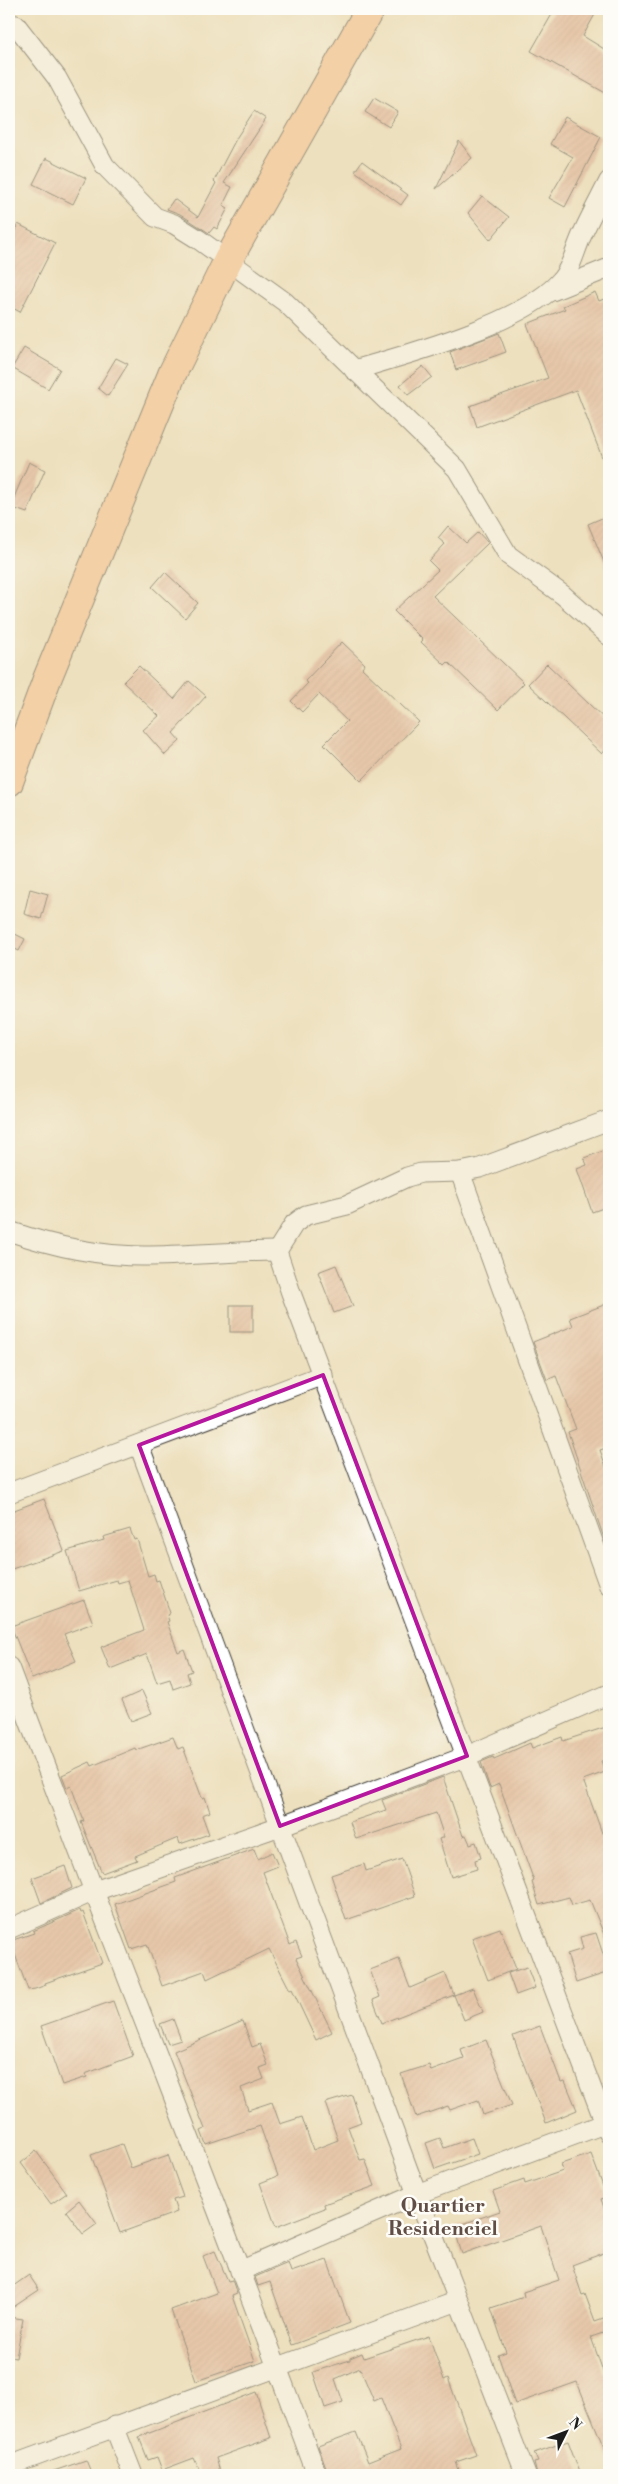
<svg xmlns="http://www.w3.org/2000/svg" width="618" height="2484" font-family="'Libre Bodoni',serif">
	<defs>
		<pattern id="building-hatch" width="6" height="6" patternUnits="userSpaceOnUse" patternTransform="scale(1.25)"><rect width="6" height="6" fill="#dfa891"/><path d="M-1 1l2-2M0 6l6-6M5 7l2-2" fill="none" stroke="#bf907c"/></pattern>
	</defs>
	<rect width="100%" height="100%" fill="#fdfcf7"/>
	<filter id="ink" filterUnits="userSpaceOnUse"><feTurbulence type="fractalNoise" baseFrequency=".02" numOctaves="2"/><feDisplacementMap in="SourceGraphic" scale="10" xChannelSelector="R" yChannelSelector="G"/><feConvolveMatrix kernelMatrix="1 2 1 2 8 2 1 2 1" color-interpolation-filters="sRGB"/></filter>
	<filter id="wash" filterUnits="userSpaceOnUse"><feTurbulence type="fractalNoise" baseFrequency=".0096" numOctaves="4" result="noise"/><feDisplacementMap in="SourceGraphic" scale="20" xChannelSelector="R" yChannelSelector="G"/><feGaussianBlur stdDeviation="1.12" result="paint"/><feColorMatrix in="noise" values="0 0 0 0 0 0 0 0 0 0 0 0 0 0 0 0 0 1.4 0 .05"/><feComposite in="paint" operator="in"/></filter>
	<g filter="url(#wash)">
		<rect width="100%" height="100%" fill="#ede0be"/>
		<g id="blocks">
			<g fill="url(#building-hatch)">
				<path d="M555 9H598L583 36 609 52V95L531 51Z"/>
				<path d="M374 98 398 112 389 127 365 112Z"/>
				<path d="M254 111 266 119 224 183 232 187 223 205 228 208 217 229 214 227 209 233 180 214 167 209 174 199 198 217 216 183 214 181 237 137Z"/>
				<path d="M565 117 601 137 565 207 549 198 573 157 550 144Z"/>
				<path d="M459 141 472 158 436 189Z"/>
				<path d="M46 158 86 178 73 204 33 184Z"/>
				<path d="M362 161 408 195 401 205 355 171Z"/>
				<path d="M482 196 509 217 490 240 468 213Z"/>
				<path d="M18 224 55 243 20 312 9 306V242Z"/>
				<path d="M595 292 599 301 609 297 608 473 576 390 477 427 470 406 548 378 527 324 565 309 563 306Z"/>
				<path d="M499 333 506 352 456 370 450 352Z"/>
				<path d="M24 348 60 369 48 389 12 368Z"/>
				<path d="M116 358 128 364 108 396 98 388Z"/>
				<path d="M423 366 432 377 408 395 400 385Z"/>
				<path d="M29 462 45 470 27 513 10 507Z"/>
				<path d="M609 515V574L588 524Z"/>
				<path d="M448 526 466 543 478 532 488 543 433 596 524 683 498 710 448 662 445 665 421 642 423 640 394 611 438 570 429 561 445 544 438 538Z"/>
				<path d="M165 572 198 603 185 618 152 587Z"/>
				<path d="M342 642 365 664 362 668 419 722 361 781 324 744 347 721 319 694 302 712 291 701 308 683 305 681Z"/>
				<path d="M547 664 609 723V746L602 754 528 684Z"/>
				<path d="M139 666 174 699 189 681 206 696 173 733 180 741 165 755 143 730 159 716 123 682Z"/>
				<path d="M30 889 48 894 41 919 24 914Z"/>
				<path d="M13 933 25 939 19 951 9 946Z"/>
				<path d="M609 1149V1206L592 1212 577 1169 587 1165 584 1158Z"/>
				<path d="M336 1265 353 1306 334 1313 318 1272Z"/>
				<path d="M609 1303V1447L600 1450 609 1475V1553L568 1432 576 1429 556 1376 547 1380 533 1342 573 1326 570 1318Z"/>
				<rect x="230" y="1305" width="23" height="27"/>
				<path d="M44 1499 64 1551 9 1570V1512Z"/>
				<path d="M130 1529 134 1540 137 1539 148 1576 154 1574 156 1581 159 1580 170 1613 167 1615 169 1621 167 1622 178 1652 184 1649 192 1671 187 1673 190 1683 173 1689 170 1679 157 1683 147 1654 110 1669 101 1647 144 1630 128 1580 118 1583 117 1580 79 1591 67 1551 104 1540 103 1537Z"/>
				<path d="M84 1600 93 1623 64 1634 76 1661 32 1679 11 1626Z"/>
				<path d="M142 1691 152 1713 131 1721 122 1700Z"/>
				<path d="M609 1726V1758L601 1761 605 1772 583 1780 602 1833 609 1830V1947L590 1900 572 1905 569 1897 539 1905 532 1882 534 1881 499 1784 490 1788 481 1762 493 1757 494 1759 530 1743 532 1748 562 1737 563 1741Z"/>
				<path d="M173 1737 178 1749 183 1747 202 1798 205 1797 210 1812 202 1815 209 1834 180 1844 178 1838 135 1856 137 1860 102 1873 81 1822 84 1821 71 1786 67 1788 62 1775 90 1762 92 1766 135 1748 136 1750Z"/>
				<path d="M443 1777 463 1836 466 1835 470 1844 476 1842 481 1858 475 1860 477 1869 451 1877 439 1839 444 1837 436 1813 356 1839 350 1822 386 1810 382 1800Z"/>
				<path d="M254 1849 258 1859 272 1852 278 1866 263 1872 290 1945 296 1942 302 1956 296 1958 332 2032 316 2040 292 1989 290 1990 269 1949 207 1979 204 1971 162 1986 147 1944 131 1949 115 1904 176 1882 175 1878Z"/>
				<path d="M402 1859 415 1896 346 1920 331 1875 364 1864 366 1871Z"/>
				<path d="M65 1866 72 1888 41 1903 32 1878Z"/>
				<path d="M80 1910 81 1913 83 1912 102 1963 45 1983 46 1985 35 1989 28 1990 10 1941 34 1933 33 1931Z"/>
				<path d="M500 1928 516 1969 488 1980 472 1938Z"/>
				<path d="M596 1933 609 1972 576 1983 567 1954 583 1949 580 1937Z"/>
				<path d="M399 1959 410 1988 445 1973 454 1995 382 2023 373 2000 380 1997 370 1970Z"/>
				<path d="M527 1967 535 1988 516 1995 508 1973Z"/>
				<path d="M473 1988 483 2012 464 2020 454 1995Z"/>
				<path d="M113 2001 133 2056 85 2074 87 2077 62 2085 41 2026Z"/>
				<path d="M173 2019 181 2040 168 2044 160 2024Z"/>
				<path d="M243 2021 252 2047 260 2044 268 2065 260 2068 264 2079 241 2088 248 2110 272 2102 280 2124 302 2117 313 2150 338 2140 325 2103 352 2095 361 2122 348 2127 360 2160 365 2159 375 2186 324 2204 325 2208 276 2227 260 2183 278 2176 260 2126 206 2144 201 2131 205 2129 174 2051Z"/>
				<path d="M540 2026 561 2082 565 2081 577 2110 546 2123 513 2036Z"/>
				<path d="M486 2040 512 2105 483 2115 478 2100 450 2110 448 2106 416 2117 401 2074 429 2065 431 2071 464 2059 461 2050Z"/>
				<path d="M440 2138 444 2148 472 2138 478 2154 435 2169 426 2143Z"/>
				<path d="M122 2144 131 2168 168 2155 183 2197 173 2200 177 2212 120 2233 91 2155Z"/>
				<path d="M36 2151 67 2193 51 2204 21 2163Z"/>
				<path d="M591 2154 607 2197 601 2199 609 2222V2251L572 2265 582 2295 585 2294 595 2321 609 2316V2331L591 2337 604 2374 609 2372V2460L577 2382 515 2404 498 2355 506 2352 491 2308 524 2297 523 2292 559 2280 541 2226 462 2254 454 2227 500 2211 493 2191 524 2180 525 2184 563 2171 561 2164Z"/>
				<path d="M79 2200 97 2224 83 2234 66 2211Z"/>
				<path d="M215 2251 228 2281 232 2280 237 2294 232 2296 255 2361 196 2381 171 2310 217 2293 203 2256Z"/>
				<path d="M327 2260 350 2323 292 2345 270 2282 258 2286 255 2277 288 2263 291 2272Z"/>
				<path d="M29 2275 39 2290 9 2310V2289Z"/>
				<path d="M9 2317 23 2319 16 2358 9 2357Z"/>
				<path d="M429 2336 444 2380 448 2378 476 2455 456 2462 461 2475H329L318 2446 356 2432 368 2462 401 2449 381 2398 374 2401 360 2368 335 2379 343 2402 325 2408 313 2372 350 2360V2358L362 2353 364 2358Z"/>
				<path d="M256 2392 271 2438 216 2458 221 2475H202L194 2458 162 2470 157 2457 148 2460 139 2437Z"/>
				<path d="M568 2441 581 2475H537L534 2463 538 2462 534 2453Z"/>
				<path d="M86 2460 92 2475H49L48 2473Z"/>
			</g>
		</g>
	</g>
	<g filter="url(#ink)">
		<use href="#blocks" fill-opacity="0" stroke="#3b3934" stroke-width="1"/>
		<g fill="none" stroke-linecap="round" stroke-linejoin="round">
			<defs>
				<g id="street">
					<path d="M9 24 16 25 57 78 105 166 155 217 174 224 198 239 285 302 457 469 508 555 563 595 609 636"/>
					<path d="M552 291 609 268"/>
					<path d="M354 370C409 354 524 323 561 280 572 267 575 250 582 235 590 217 600 199 609 181"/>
					<path d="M609 1120 480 1168 460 1172 421 1173 407 1177 347 1205 306 1215 294 1224 277 1251 291 1293 609 2134"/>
					<path d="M460 1172 609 1586"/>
					<path d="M9 1231C52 1246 98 1256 144 1256 188 1256 233 1251 277 1251"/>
					<path d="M139 1445 417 2194 526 2475"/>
					<path d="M9 1493 323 1375"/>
					<path d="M9 1667C109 1937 218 2204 317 2475"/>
					<path d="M9 1929 92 1892 280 1826 467 1756 609 1694"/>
					<path d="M240 2271 417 2194 609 2122"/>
					<path d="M114 2426 133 2475"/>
					<path d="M9 2466 458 2301"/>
				</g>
				<path id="highway" d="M9 782 47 679 173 372 228 260 370 9"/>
			</defs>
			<use href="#street" stroke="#3b3934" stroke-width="21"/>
			<use href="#highway" stroke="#3b3934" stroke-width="30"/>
			<use href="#street" stroke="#fff" stroke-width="19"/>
			<use href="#highway" stroke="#fabc8b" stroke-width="28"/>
		</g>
	</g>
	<path d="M0 0H618V2484H0ZM323 1375 467 1756 280 1826 139 1445Z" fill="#ede0be" fill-opacity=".55" fill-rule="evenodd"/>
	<path fill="none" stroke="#b5179e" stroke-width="4" stroke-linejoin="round" d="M323 1375 467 1756 280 1826 139 1445Z"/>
	<g text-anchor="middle" stroke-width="5" stroke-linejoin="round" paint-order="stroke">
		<g font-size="20" font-weight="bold" fill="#604d45" stroke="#fdfcf7">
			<text x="443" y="2212">Quartier<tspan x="443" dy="23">Residenciel</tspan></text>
		</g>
	</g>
	<rect width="618" height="2484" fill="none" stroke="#fdfcf7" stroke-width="30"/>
	<g transform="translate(566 2432) rotate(48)" stroke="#fdfcf7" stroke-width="4" paint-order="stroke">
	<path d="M0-4L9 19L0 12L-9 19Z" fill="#1c1c1c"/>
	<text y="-8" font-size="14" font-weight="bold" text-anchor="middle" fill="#1c1c1c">N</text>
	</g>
</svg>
